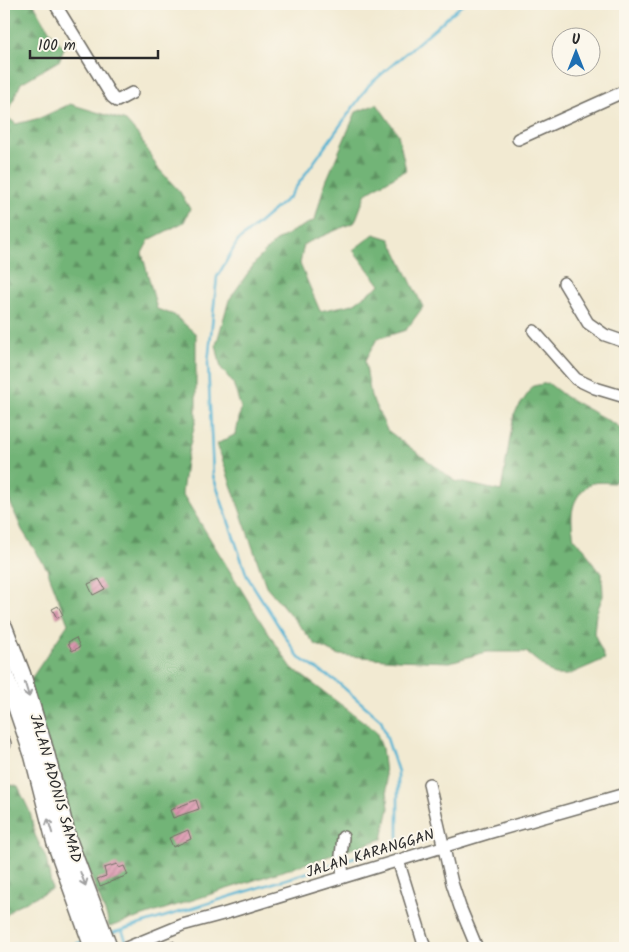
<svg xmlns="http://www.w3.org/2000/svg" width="629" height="952" font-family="Kalam,sans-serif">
	<defs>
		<pattern id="forest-firs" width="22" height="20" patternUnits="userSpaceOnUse" patternTransform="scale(1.25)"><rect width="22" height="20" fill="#72b477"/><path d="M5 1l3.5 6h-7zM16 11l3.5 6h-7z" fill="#5e9362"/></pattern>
		<pattern id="building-hatch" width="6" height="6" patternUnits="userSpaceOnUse" patternTransform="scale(1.25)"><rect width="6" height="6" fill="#db95ae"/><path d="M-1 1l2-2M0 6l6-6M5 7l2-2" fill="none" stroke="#b27a8e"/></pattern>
	</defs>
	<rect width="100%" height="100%" fill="#fbf7ec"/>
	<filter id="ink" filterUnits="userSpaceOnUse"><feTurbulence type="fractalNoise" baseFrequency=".02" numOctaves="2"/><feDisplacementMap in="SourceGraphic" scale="10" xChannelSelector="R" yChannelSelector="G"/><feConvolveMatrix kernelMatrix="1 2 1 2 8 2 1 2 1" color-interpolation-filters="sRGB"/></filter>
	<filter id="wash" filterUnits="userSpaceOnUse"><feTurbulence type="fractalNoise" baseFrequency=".0096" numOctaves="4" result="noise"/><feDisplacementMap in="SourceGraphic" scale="20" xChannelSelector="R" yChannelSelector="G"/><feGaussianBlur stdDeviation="1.12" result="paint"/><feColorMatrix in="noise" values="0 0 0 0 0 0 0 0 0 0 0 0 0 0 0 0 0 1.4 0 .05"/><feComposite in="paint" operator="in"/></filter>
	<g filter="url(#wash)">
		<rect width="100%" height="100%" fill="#f2ead2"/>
		<g fill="url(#forest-firs)" stroke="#4e7051">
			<path d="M4 4H34L49 30 64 48 60 60 21 83 6 116 16 124 40 118 70 104 126 121 140 137 157 167 180 192 190 209 184 222 149 240 142 253 157 309 174 315 196 334V419L186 462 182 493 263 625 292 668 376 731 382 748 389 808 382 839 109 927 107 917 66 814 29 682 68 624 47 569 22 530 4 488Z"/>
			<path d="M377 104 398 134 406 170 366 193 355 222 304 244 300 264 320 311 353 304 380 285 353 250 374 234 390 239 423 307 406 330 377 339 365 361 371 396 387 430 455 481 501 491 514 414 533 386 548 383 566 397 618 426 625 438V466L614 483C607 483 597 481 590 484 588 485 585 488 584 489 569 504 571 520 574 539L584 548 595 567 602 573 603 596 596 614 594 633 605 659 568 675H554L526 652H486L450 662 397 660 339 655 315 644 266 586 217 444 236 434 241 408 233 383 221 368 216 345 229 300 257 260 275 242 291 232 315 220 324 186 356 112Z"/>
			<path d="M4 783 18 787 30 812 35 835 46 858 52 889 14 907 4 918Z"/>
		</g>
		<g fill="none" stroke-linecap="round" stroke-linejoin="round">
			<g stroke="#54b3d3" stroke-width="2.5">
				<path d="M345 860 398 844V772L381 720 336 681 299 658 247 576 213 476 208 363 217 277 238 241 289 197 369 85 463 4"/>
				<path d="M122 930 126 940"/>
				<path d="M109 934 338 863"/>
				<path d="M63 948 85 941"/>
			</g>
		</g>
		<g id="blocks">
			<g fill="url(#building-hatch)">
				<path d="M99 579 105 589 93 595 88 584Z"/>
				<path d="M58 606 63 615 57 618 52 609Z"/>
				<path d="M76 638 80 647 72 651 68 642Z"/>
				<path d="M196 800 199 809 173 818 170 810Z"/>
				<path d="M188 830 191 839 173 847 169 838Z"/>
				<path d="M117 864 119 868 124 866 128 875 100 886 97 879 106 876 104 868Z"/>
				<path d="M174 941 177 948H157V947Z"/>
			</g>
		</g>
	</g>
	<g filter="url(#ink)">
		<use href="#blocks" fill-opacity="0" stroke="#716e65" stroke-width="1"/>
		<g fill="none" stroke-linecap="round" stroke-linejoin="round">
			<defs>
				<g id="minor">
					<path d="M55 4 112 97 117 101 132 93"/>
					<path d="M518 139 625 91"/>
					<path d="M564 283 588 323 605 335 625 342"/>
					<path d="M534 331 576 379 595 388 625 397"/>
					<path d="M4 741 5 744"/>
					<path d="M429 784 452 883 460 907 477 948"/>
					<path d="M343 837 341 856 343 877"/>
					<path d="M398 860 425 948"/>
					<path d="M126 948 182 925 223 914 488 833 625 794"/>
				</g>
				<g id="highway">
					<path d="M4 627 22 674 46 753 68 839 109 948"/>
					<path d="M4 671 33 756 55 842 93 948"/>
				</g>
			</defs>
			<use href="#minor" stroke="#716e65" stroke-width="14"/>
			<use href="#highway" stroke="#716e65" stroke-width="19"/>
			<use href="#minor" stroke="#fff" stroke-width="11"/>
			<use href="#highway" stroke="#fff" stroke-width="16"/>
		</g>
		<defs><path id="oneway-shaft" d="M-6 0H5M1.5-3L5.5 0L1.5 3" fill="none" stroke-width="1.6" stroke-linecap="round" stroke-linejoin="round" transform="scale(1.25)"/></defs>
		<g stroke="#a0a0a0">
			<use href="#oneway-shaft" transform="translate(27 690) rotate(73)"/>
			<use href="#oneway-shaft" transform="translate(50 826) rotate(-107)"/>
			<use href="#oneway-shaft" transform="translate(83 879) rotate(69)"/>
		</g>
	</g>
	<g text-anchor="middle" stroke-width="4" stroke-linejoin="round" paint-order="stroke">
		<g font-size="15" fill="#2b2b2b" stroke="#fbf7ec">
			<text transform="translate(56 788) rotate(74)" y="5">JALAN ADONIS SAMAD</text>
			<text transform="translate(370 853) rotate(-17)" y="5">JALAN KARANGGAN</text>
		</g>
	</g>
	<rect width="629" height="952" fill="none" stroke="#fbf7ec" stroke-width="20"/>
	<g transform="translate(576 52)"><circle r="24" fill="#fbf7ec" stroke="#a8a59f"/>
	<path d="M0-4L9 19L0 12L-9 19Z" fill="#1f6fb2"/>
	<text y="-8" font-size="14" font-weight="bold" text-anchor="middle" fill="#2b2b2b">U</text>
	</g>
	<path d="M30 50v8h128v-8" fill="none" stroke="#2b2b2b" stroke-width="2.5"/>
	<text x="38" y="50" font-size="15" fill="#2b2b2b" stroke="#fbf7ec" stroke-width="4" paint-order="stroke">100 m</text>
</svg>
